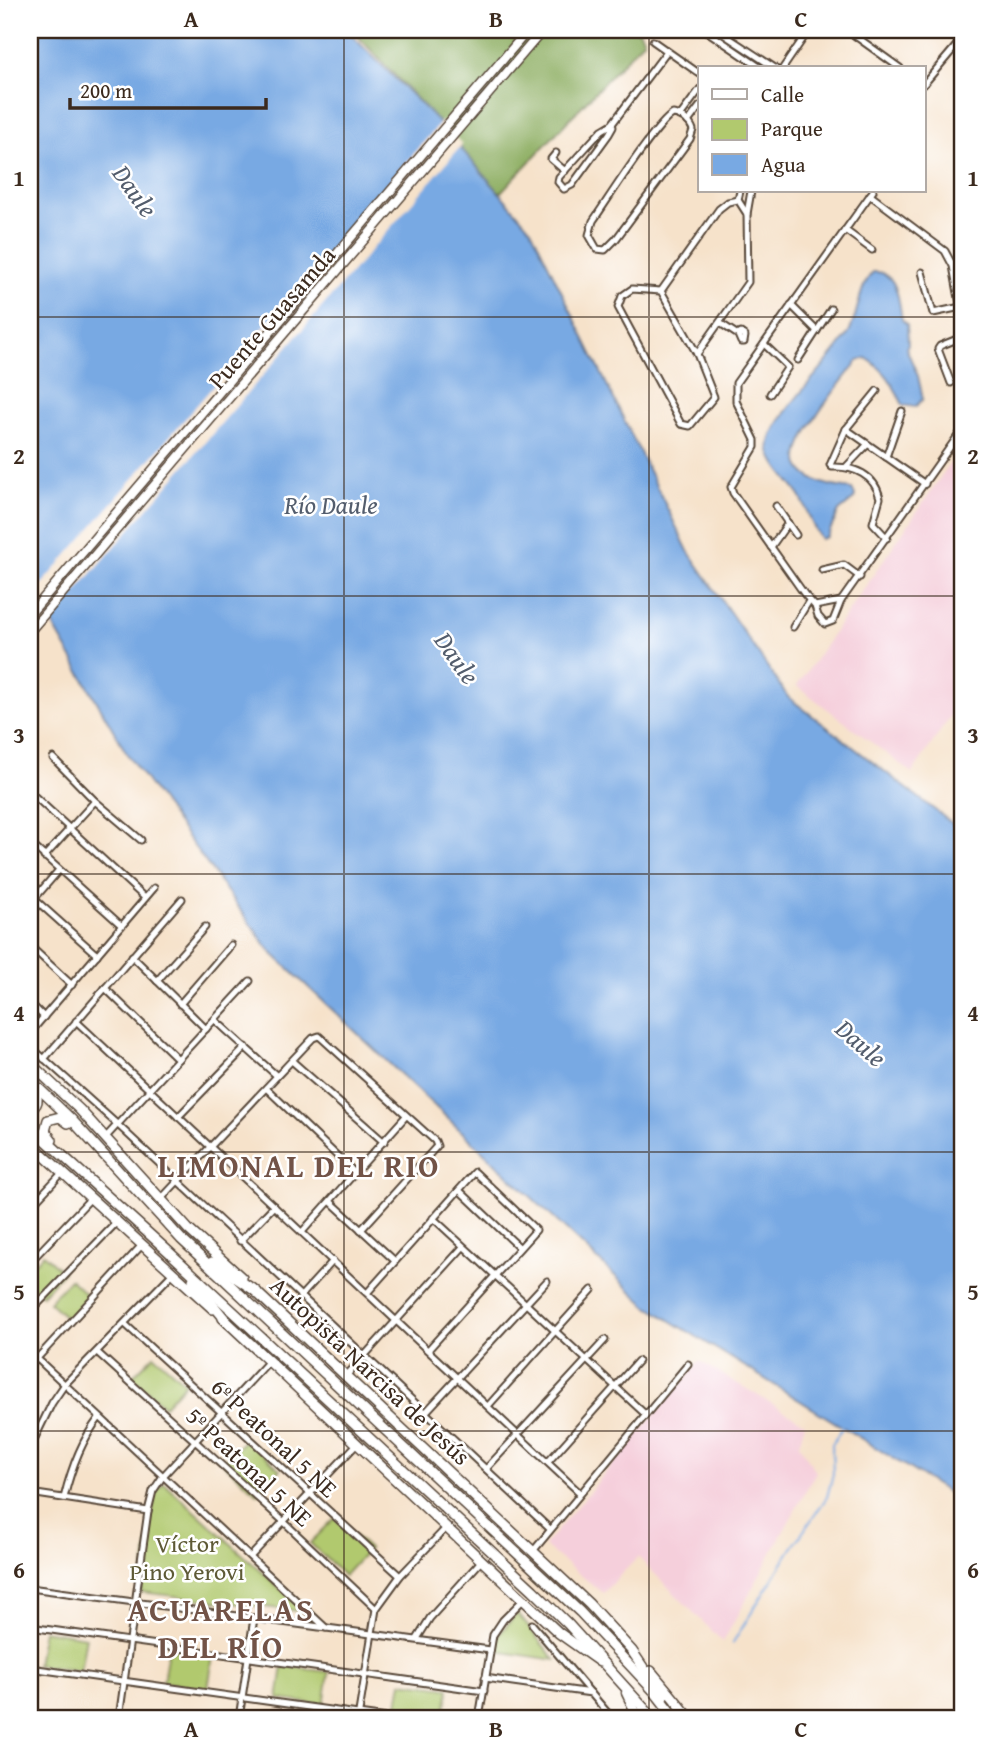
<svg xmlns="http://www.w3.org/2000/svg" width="992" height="1748" font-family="'Gentium Book Plus',serif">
	<rect width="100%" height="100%" fill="#fff"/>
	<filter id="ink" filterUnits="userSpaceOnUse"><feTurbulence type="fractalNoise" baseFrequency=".0143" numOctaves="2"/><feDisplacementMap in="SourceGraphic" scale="14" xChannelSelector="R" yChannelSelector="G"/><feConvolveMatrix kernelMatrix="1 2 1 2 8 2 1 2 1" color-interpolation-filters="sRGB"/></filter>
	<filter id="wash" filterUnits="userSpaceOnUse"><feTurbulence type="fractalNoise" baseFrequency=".00686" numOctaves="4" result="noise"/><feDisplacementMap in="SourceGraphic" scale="28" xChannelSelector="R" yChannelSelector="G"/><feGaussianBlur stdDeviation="1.57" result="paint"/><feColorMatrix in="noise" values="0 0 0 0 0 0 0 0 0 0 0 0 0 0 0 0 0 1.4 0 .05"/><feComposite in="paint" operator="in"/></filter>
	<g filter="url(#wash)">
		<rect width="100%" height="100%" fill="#f6e2ca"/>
		<g fill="#f5cfdb">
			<path d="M962 446V699L912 773 797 686Z"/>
			<path d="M699 1361 805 1423 799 1444 816 1472 723 1642 638 1557 603 1593 544 1546Z"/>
		</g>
		<g fill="#b1c96e" stroke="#767a46" stroke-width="2">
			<path d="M43 1254 63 1272 42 1295 30 1284V1268Z"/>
			<path d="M70 1279 90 1298 69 1320 49 1302Z"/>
			<path d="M154 1355 185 1383 164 1406 132 1377Z"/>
			<path d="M246 1439 280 1469 258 1494 222 1462Z"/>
			<path d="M164 1483 306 1612 141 1592 155 1493Z"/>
			<path d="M335 1518 369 1549 344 1576 310 1543Z"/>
			<path d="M517 1613 555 1660 495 1651 498 1636Z"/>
			<path d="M43 1630 86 1637 80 1671 37 1665Z"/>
			<path d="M168 1649 213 1656 208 1689 163 1682Z"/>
			<path d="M283 1666 329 1672 324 1705 278 1699Z"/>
			<path d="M402 1682 449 1688 444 1718 396 1715Z"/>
		</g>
		<path fill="#8cad61" stroke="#646c40" stroke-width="2" d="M352 30H639L644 40 500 193 432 115Z"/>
		<g fill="#78a9e3" stroke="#5a6a80" stroke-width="2">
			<path d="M30 30H346L432 115 531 229 688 551 788 697 962 831V1501L647 1306 271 952 127 754 30 585Z"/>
			<path d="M873 272C898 270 899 302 902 320L907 324 908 344 906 348 918 376 923 399 915 407 903 405C892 383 888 372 866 358L858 361C844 379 790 442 799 465 807 483 835 487 852 489L855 495 854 499 839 511 827 537 821 539C811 526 808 510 800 496 791 482 774 467 770 451 762 425 836 358 849 332 859 313 858 288 873 272Z"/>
		</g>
		<path fill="#f6e2ca" d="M442 121 462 145 48 624 32 596Z"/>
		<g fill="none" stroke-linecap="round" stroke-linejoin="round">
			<path stroke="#78a9e3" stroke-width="2" d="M732 1644 790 1551 827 1497 833 1474 832 1444 842 1428"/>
		</g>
	</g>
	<g filter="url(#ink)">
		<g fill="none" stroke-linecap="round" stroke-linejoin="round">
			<defs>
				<g id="minor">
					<path d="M705 30 761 68"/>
					<path d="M717 30 775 68"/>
					<path d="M847 30 900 68"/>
					<path d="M653 41 700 74"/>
					<path d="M783 68 809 30"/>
					<path d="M924 84 962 39"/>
					<path d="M673 114C682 115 690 121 693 130L690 139 616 239 605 250 597 249 589 235 593 221C607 201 656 123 673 114Z"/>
					<path d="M680 116 700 89"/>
					<path d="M688 122 700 106"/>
					<path d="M612 124 613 127 609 134 572 185 564 189 558 182 559 177 602 130 612 124 667 51"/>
					<path d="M556 153 551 159 565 171"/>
					<path d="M873 191 736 383V401L755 440V447L731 487 733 493 805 595 815 606 818 616 825 624 833 621 841 601 962 430"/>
					<path d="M870 195 945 251 953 266 962 315"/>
					<path d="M747 214 751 191"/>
					<path d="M845 230 872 250"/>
					<path d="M922 272 933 313 961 307"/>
					<path d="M632 289 661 291 697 354 714 397 690 426 681 424 618 307 622 296Z"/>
					<path d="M661 291 719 209 728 202 738 200"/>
					<path d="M791 305 817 331"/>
					<path d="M720 323 738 335 741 342H744L745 336 741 333 738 335"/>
					<path d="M764 344 788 367 770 394"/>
					<path d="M697 354 748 282 747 214 738 200 740 191"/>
					<path d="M798 360 831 309"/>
					<path d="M951 383 938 349 940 346 962 337"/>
					<path d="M877 391 846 429 830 465 832 467C854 466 875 475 880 498L873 523 887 538"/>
					<path d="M846 429 925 484"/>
					<path d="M886 457 902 411"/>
					<path d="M846 467 867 445"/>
					<path d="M776 506 796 535"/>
					<path d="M771 547 788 523"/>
					<path d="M822 570 844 565 860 577"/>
					<path d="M815 606 841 601"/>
					<path d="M793 627 809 601"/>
					<path d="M53 758 95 801 141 840"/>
					<path d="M30 792 145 898"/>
					<path d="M30 843 121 925"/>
					<path d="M44 857 95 801"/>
					<path d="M30 895 97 955"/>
					<path d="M34 899 59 870"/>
					<path d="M30 946 72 985"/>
					<path d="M132 956 206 1029"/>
					<path d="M157 981 205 927"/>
					<path d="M105 988 178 1059"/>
					<path d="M30 1003 44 1017"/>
					<path d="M180 1004 231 945"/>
					<path d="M215 1020 277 1076"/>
					<path d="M76 1021 580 1493"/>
					<path d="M30 1033 154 888"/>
					<path d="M30 1046 118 1125 550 1529"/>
					<path d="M44 1059 182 899"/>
					<path d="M292 1061 384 1142"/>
					<path d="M266 1088 355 1173"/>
					<path d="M178 1117 246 1047"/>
					<path d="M105 1138 250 981"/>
					<path d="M459 1190 519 1247"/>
					<path d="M161 1199 313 1038 319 1036 435 1141 437 1146 361 1230"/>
					<path d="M330 1201 395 1261"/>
					<path d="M30 1207 62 1173"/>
					<path d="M433 1218 645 1414"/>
					<path d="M302 1232 406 1116"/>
					<path d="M240 1241 274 1206"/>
					<path d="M30 1262 91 1198"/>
					<path d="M367 1293 475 1172 536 1230 428 1350"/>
					<path d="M300 1297 333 1261"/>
					<path d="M30 1312 117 1222"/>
					<path d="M125 1324 400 1576"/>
					<path d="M30 1352 326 1628"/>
					<path d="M98 1353 283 1521 376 1609"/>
					<path d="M30 1366 142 1245"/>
					<path d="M346 1376 463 1247"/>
					<path d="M488 1406 592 1290"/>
					<path d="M425 1413 547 1281"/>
					<path d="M30 1448 52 1403 65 1384 173 1273"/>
					<path d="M548 1462 638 1361"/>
					<path d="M486 1469 605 1340"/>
					<path d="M30 1493 148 1511"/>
					<path d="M64 1498C71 1469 81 1441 99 1418"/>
					<path d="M534 1550 688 1364"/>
					<path d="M251 1556 357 1444"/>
					<path d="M30 1588 490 1650"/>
					<path d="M532 1624 612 1718"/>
					<path d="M30 1627 484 1691"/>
					<path d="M417 1639 430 1618 482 1560"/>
					<path d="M30 1668 387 1718"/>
					<path d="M485 1678 591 1693"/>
					<path d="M30 1715 51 1718"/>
					<path d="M119 1718 148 1511 153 1491 163 1476 269 1361"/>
					<path d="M239 1718 254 1618"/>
					<path d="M358 1718 376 1609 400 1576 447 1527"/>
					<path d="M479 1718 493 1635 503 1620 524 1599"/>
				</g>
				<g id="secondary">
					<path d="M30 614 528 30"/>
					<path d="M30 631 543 30"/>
					<path d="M626 1693 638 1718"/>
				</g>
				<g id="primary">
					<path d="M30 1063 80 1110 189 1230 242 1278"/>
					<path d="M30 1143 213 1309"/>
					<path d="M252 1288 589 1604 632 1651 663 1697"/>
					<path d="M223 1318 559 1633 600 1662"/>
					<path d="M651 1671 690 1718"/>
				</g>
				<g id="trunk">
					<path d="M30 1080 71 1119 181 1239 580 1612 654 1691 675 1718"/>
					<path d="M30 1110C41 1103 38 1094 30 1086"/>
					<path d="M30 1126 169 1252 533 1590 568 1624 653 1718"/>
					<path d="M52 1140 45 1131 48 1120 60 1117 68 1123"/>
					<path d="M212 1262 257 1292"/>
					<path d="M193 1280 228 1323"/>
				</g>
			</defs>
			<use href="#minor" stroke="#574638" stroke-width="9"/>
			<use href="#secondary" stroke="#574638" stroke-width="11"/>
			<use href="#primary" stroke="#574638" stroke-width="12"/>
			<use href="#trunk" stroke="#574638" stroke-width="12"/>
			<use href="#minor" stroke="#fff" stroke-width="5"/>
			<use href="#secondary" stroke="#fff" stroke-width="8"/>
			<use href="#primary" stroke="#fff" stroke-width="9"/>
			<use href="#trunk" stroke="#fff" stroke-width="9"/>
		</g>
	</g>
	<path fill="none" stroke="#3b2a1e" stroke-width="2" stroke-opacity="0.55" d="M344 30V1718M649 30V1718M30 317H962M30 596H962M30 874H962M30 1152H962M30 1431H962"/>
	<g text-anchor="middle" stroke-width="5" stroke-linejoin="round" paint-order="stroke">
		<g font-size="24" fill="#3b2a1e" stroke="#fff">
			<text transform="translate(272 318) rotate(-49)" y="8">Puente Guasamda</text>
			<text transform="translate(370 1371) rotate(43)" y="8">Autopista Narcisa de Jesús</text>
			<text transform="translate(274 1438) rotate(43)" y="8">6º Peatonal 5 NE</text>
			<text transform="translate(249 1467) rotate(43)" y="8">5º Peatonal 5 NE</text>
		</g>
		<g font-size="24" fill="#5e5a36" stroke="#fff">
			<text x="187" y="1552">Víctor<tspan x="187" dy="28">Pino Yerovi</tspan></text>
		</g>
		<g font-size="26" font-style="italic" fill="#535d6d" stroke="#fff">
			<text transform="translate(135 191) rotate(55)" y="9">Daule</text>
			<text x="331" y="514">Río Daule</text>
			<text transform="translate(457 658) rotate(55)" y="9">Daule</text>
			<text transform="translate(861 1043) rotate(41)" y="9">Daule</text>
		</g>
		<g font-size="32" font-weight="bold" letter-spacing="2" fill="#725347" stroke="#fff">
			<text x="299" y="1177">LIMONAL DEL RIO</text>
			<text x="221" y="1621">ACUARELAS<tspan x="221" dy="37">DEL RÍO</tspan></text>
		</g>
	</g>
	<rect width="992" height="1748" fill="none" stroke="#fff" stroke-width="77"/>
	<rect x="698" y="66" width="228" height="126" fill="#ffffff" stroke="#b1aaa5" stroke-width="2"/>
	<rect x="712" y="89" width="35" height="10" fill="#ffffff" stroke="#b1aaa5" stroke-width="2"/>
	<text x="761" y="102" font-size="21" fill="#3b2a1e">Calle</text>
	<rect x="712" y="119" width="35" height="21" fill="#b1c96e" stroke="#b1aaa5" stroke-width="2"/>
	<text x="761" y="136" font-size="21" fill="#3b2a1e">Parque</text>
	<rect x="712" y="154" width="35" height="21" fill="#78a9e3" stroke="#b1aaa5" stroke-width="2"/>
	<text x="761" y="172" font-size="21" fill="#3b2a1e">Agua</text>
	<path d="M70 98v10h196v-10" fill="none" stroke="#3b2a1e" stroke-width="3.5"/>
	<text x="80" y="98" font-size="21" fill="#3b2a1e" stroke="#ffffff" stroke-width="5" paint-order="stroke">200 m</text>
	<rect x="38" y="38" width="916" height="1672" fill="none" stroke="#3b2a1e" stroke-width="2.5"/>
	<g font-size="23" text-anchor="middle" font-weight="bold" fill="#3b2a1e">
		<text x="191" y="27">A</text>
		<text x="496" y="27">B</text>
		<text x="801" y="27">C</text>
		<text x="19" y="186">1</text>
		<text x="973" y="186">1</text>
		<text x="19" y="464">2</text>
		<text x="973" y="464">2</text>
		<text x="19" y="743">3</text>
		<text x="973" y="743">3</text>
		<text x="19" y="1021">4</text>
		<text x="973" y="1021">4</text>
		<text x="19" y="1300">5</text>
		<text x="973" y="1300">5</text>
		<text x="19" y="1578">6</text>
		<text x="973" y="1578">6</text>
		<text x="191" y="1737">A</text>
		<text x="496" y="1737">B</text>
		<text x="801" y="1737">C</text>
	</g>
</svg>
